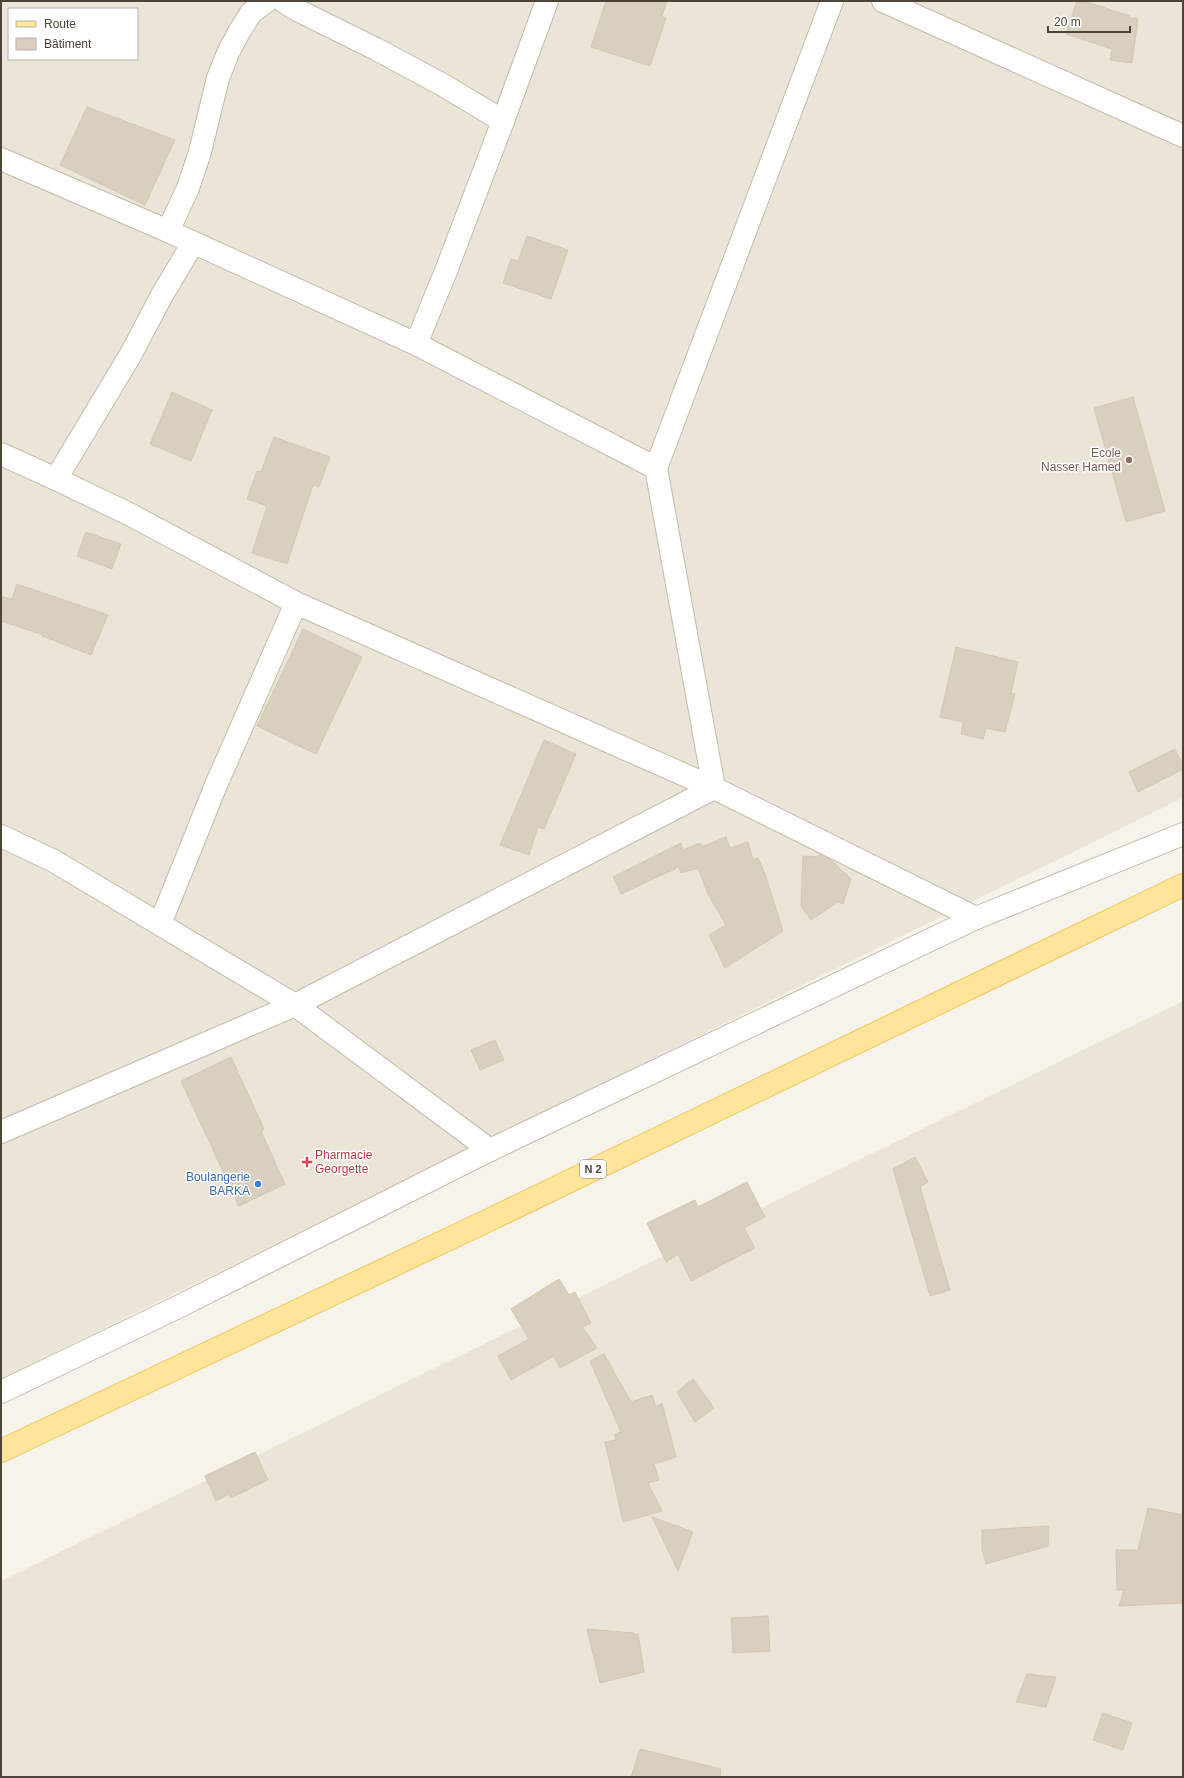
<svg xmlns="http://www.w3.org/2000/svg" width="1184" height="1778" font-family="Helvetica,sans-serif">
	<rect width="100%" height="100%" fill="#f6f3ea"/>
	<g fill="#ebe5d7" fill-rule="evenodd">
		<path d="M1 1H1183V798L1 1379ZM9 9H137V59H9Z"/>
		<path d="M1183 1001V1777H1V1581Z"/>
	</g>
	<g fill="#d9cfbe" stroke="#d5c7b0">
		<path d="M606 1H667L662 16 666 18 650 66 591 47Z"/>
		<path d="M1077 1H1084L1130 16V18L1138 19 1132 63 1110 60 1112 49 1066 34Z"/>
		<path d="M87 107 175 140 145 205 60 165Z"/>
		<path d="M527 236 568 250 551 299 503 283 511 259 518 261Z"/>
		<path d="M172 392 212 410 191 461 150 444Z"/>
		<path d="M1133 397 1165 511 1126 522 1094 408Z"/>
		<path d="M274 437 330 457 319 487 313 485 287 564 252 553 267 506 247 499 257 471 261 472Z"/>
		<path d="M86 532 121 544 112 569 77 556Z"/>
		<path d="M17 584 108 615 91 655 42 636 43 635 1 621V596L12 599Z"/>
		<path d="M303 629 362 657 316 754 257 726Z"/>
		<path d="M956 647 1018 662 1011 693 1015 694 1005 732 986 728 983 739 961 734 963 722 940 717Z"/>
		<path d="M544 740 576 754 544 829 538 827 529 855 500 845Z"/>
		<path d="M1175 749 1183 765V769L1138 792 1129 772Z"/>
		<path d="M726 837 730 848 748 842 753 860 758 858 765 874 783 931 725 968 709 935 726 925 708 894 698 868 681 873 679 867 621 894 613 877 681 843 683 850 700 843 702 847Z"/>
		<path d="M820 854 832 861 851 879 843 904 838 902 811 920 801 906 803 856 817 857Z"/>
		<path d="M495 1040 504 1060 480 1070 471 1050Z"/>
		<path d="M231 1057 264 1129 261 1131 285 1184 239 1206 181 1081Z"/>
		<path d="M915 1157 928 1182 920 1187 950 1290 930 1296 893 1169Z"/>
		<path d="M747 1182 765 1217 744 1228 755 1248 691 1281 678 1254 666 1262 647 1223 695 1200 698 1207Z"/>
		<path d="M559 1279 569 1295 575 1292 591 1323 582 1327 597 1348 560 1368 554 1356 511 1380 498 1356 529 1339 511 1309Z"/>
		<path d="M604 1354 631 1402 652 1395 656 1407 662 1403 676 1457 654 1464 659 1480 648 1483 662 1511 623 1522 605 1442 616 1440 615 1434 621 1432 590 1361Z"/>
		<path d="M693 1379 714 1408 695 1422 677 1392Z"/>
		<path d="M255 1452 268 1480 231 1498 229 1494 216 1501 205 1476Z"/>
		<path d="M1148 1508 1183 1515V1603L1119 1606 1124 1590H1117L1116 1550H1138Z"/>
		<path d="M652 1517 693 1532 678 1571Z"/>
		<path d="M1049 1526 1048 1546 986 1564 982 1549V1530Z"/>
		<path d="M768 1616 770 1651 733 1653 731 1618Z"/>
		<path d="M587 1629 634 1633V1635L638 1634 644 1672 600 1683Z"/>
		<path d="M1027 1674 1056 1677 1046 1707 1016 1702Z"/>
		<path d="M1103 1713 1132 1723 1123 1750 1093 1740Z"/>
		<path d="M640 1749 721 1769 720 1777H631Z"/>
	</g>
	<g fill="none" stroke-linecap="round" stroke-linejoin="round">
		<defs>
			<g id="minor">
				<path d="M283 1 297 10 376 49 443 85 503 121 547 1"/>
				<path d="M883 1 1183 136"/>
				<path d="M1 159 168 231 416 344 656 468 714 788"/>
				<path d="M168 231 188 188 200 152 218 78 228 53 239 32 251 13 267 1"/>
				<path d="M416 344 446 271 503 121"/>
				<path d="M1 454 56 479 129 514 296 603 714 788 976 918"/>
				<path d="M656 468 832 1"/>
				<path d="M56 479 131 354 162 295 193 243"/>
				<path d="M1 836 54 861 295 1005 490 1150"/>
				<path d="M160 924 216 785 296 603"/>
				<path d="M1 1132 295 1005 714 788"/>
				<path d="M1 1392 178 1307 490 1150 976 918 1183 834"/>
			</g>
			<path id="primary" d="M1 1451 489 1220 1183 885"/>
		</defs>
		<use href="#minor" stroke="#c3bbab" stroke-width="24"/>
		<use href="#primary" stroke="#f0c75e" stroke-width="24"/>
		<use href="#minor" stroke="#fff" stroke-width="22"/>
		<use href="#primary" stroke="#ffe49a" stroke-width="22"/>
	</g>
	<circle fill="#8d6e63" stroke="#fff" stroke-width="1.5" cx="1129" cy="460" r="4"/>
	<path fill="#e0444e" stroke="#fff" stroke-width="1.5" d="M305 1156h4v4h4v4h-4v4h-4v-4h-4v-4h4z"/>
	<circle fill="#3f7fe0" stroke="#fff" stroke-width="1.5" cx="258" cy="1184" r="4"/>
	<g text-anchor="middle" stroke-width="3" stroke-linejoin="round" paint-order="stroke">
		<rect fill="#fff" stroke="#817c73" stroke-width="1" x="580" y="1160" width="26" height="18" rx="3"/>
		<g font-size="11" font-weight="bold" fill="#4b4437">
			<text x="593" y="1173">N 2</text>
		</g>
		<g font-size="12" fill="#785e54" stroke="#fff" text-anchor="end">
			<text x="1121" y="457">Ecole<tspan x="1121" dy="14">Nasser Hamed</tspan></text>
		</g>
		<g font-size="12" fill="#be3a42" stroke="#fff" text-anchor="start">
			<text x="315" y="1159">Pharmacie<tspan x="315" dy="14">Georgette</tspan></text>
		</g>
		<g font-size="12" fill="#366cbe" stroke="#fff" text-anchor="end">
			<text x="250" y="1181">Boulangerie<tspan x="250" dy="14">BARKA</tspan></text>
		</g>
	</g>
	<rect width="1184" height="1778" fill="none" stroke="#4b4437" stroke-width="4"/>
	<rect x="8" y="8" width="130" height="52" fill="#ffffff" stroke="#b7b4af"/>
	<rect x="16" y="21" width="20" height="6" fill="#ffe49a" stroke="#b7b4af"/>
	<text x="44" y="28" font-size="12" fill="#4b4437">Route</text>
	<rect x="16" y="38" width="20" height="12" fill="#d9cfbe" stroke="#b7b4af"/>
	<text x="44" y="48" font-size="12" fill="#4b4437">Bâtiment</text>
	<path d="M1048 26v6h82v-6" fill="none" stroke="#4b4437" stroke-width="2"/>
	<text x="1054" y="26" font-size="12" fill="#4b4437" stroke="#ffffff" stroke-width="3" paint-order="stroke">20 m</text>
</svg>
